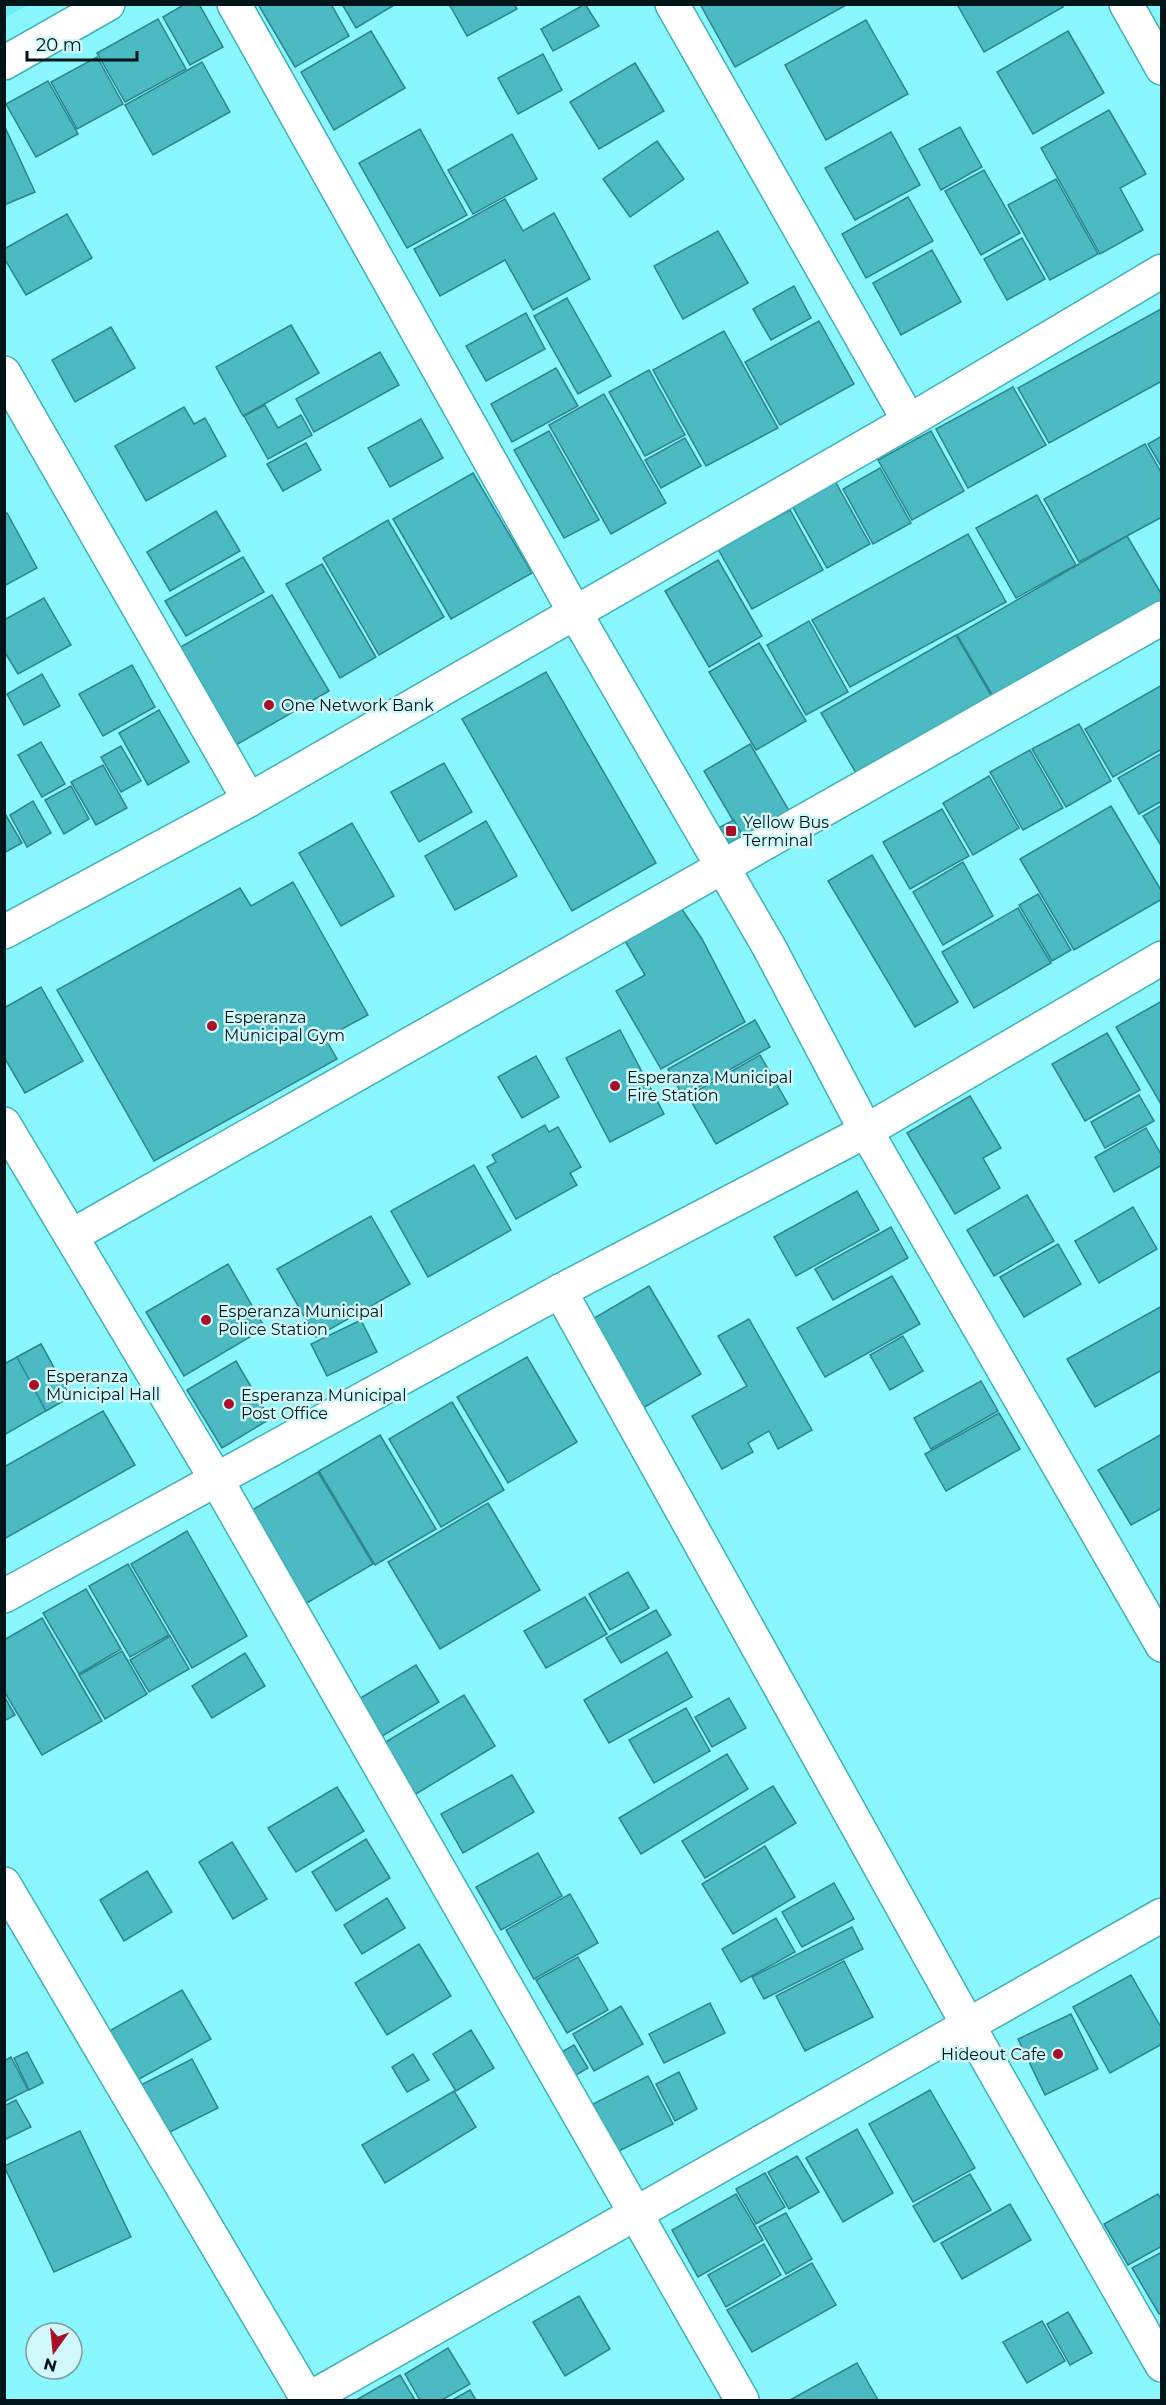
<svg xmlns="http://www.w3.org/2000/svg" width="1166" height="2405" font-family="Montserrat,sans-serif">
	<rect width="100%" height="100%" fill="#8af6fe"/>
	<path fill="#71ecf4" d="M5 4H28V5L5 18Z"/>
	<g fill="#4bbac2" stroke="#2e8489" stroke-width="1.5">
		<path d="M185 4H199L223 47 190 65 163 17Z"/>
		<path d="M258 4H331L349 36 295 67Z"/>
		<path d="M342 4H396L356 28Z"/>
		<path d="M449 4H514L517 9 467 36Z"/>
		<path d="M585 4 599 26 553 51 541 29Z"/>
		<path d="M700 4H848L735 67Z"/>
		<path d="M957 4H1061L1063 7 984 52Z"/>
		<path d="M158 19 186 69 125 102 97 53Z"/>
		<path d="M866 20 908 94 826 140 785 65Z"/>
		<path d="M371 31 405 88 334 130 301 72Z"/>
		<path d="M1068 31 1104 93 1033 134 997 72Z"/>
		<path d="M543 54 562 90 518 114 498 78Z"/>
		<path d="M97 57 123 104 77 129 51 82Z"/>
		<path d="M202 62 230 112 153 155 125 105Z"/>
		<path d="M635 63 664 111 599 149 570 102Z"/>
		<path d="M48 81 78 134 36 157 6 104Z"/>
		<path d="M1109 110 1146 174 1120 188 1143 230 1100 254 1041 148Z"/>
		<path d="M4 125 35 192 4 205Z"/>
		<path d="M960 127 982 167 941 190 919 149Z"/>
		<path d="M420 129 467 215 407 248 359 163Z"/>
		<path d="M891 132 920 185 855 220 825 168Z"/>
		<path d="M512 134 537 179 473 214 448 170Z"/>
		<path d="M657 141 684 179 630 217 603 179Z"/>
		<path d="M984 170 1020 233 981 255 945 191Z"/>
		<path d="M1056 179 1098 254 1050 280 1008 205Z"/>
		<path d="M908 197 933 241 866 278 842 234Z"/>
		<path d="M505 199 523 231 554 213 590 279 533 310 505 260 440 296 414 249Z"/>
		<path d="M67 214 92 258 26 295 4 258V249Z"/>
		<path d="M718 231 748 283 683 319 654 266Z"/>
		<path d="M1022 238 1045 279 1007 300 984 259Z"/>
		<path d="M932 250 961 302 901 335 873 283Z"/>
		<path d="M794 286 811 318 771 340 753 309Z"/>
		<path d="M567 298 611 376 578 394 534 316Z"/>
		<path d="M1161 309 1162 381 1049 443 1018 388Z"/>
		<path d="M526 313 545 349 486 381 466 346Z"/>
		<path d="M819 321 854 384 780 425 745 362Z"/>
		<path d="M291 325 319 373 243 416 216 367Z"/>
		<path d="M111 327 135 368 75 402 52 360Z"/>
		<path d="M724 331 778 428 706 466 653 370Z"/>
		<path d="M380 352 399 385 314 432 296 399Z"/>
		<path d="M556 368 578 406 512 442 491 404Z"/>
		<path d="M649 370 685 435 645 456 609 392Z"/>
		<path d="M1013 387 1046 445 968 488 936 429Z"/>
		<path d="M604 394 666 503 611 534 549 425Z"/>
		<path d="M265 405 278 428 301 415 312 435 268 459 244 416Z"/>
		<path d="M184 407 194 424 205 418 226 456 146 501 115 446Z"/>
		<path d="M421 419 443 458 390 487 368 448Z"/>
		<path d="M549 431 599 520 564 538 514 450Z"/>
		<path d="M931 431 964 491 912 520 878 460Z"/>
		<path d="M1162 436V468L1148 444Z"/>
		<path d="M685 438 701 466 661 488 645 460Z"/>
		<path d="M306 443 321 470 283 491 267 464Z"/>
		<path d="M1145 444 1162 474V517L1079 562 1044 499Z"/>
		<path d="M880 468 911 523 873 544 843 489Z"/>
		<path d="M473 473 532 573 451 619 393 519Z"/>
		<path d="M835 481 870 544 827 568 791 504Z"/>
		<path d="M1037 495 1076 565 1016 598 976 528Z"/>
		<path d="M790 510 823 570 752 609 718 549Z"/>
		<path d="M216 511 240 551 170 591 147 552Z"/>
		<path d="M7 513 37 568 4 586V515Z"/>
		<path d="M388 520 444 617 379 655 323 558Z"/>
		<path d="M968 534 1006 602 850 687 812 620Z"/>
		<path d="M1127 536 1162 595V614L1000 708 957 635Z"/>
		<path d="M243 557 264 592 186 636 165 601Z"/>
		<path d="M718 560 762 636 709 667 665 591Z"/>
		<path d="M322 564 376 657 340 678 286 584Z"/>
		<path d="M272 595 329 691 236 745 179 648Z"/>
		<path d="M44 598 71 645 18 674 4 651V620Z"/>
		<path d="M809 621 848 692 806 715 767 645Z"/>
		<path d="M956 635 998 707 863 785 821 713Z"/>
		<path d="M759 643 806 721 756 750 709 672Z"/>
		<path d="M132 665 155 707 103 736 79 694Z"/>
		<path d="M546 672 656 863 572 911 462 719Z"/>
		<path d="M42 674 60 706 24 725 7 694Z"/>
		<path d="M1162 685V749L1113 777 1085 729Z"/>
		<path d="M159 710 189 762 148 785 119 733Z"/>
		<path d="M1079 724 1111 781 1066 807 1032 749Z"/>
		<path d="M41 742 65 784 42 797 18 755Z"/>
		<path d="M750 744 794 819 748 846 704 771Z"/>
		<path d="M121 746 141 781 121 792 101 757Z"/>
		<path d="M1030 750 1063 808 1023 830 990 772Z"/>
		<path d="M1162 753V801L1139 814 1118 778Z"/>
		<path d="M444 763 472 812 419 842 391 792Z"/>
		<path d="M103 765 127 808 96 825 71 782Z"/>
		<path d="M989 776 1019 828 973 855 943 803Z"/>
		<path d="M71 786 89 819 64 834 45 800Z"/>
		<path d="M33 801 51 833 27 847 10 815Z"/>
		<path d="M1162 805V847L1143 816Z"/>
		<path d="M1111 806 1162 892V899L1074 950 1020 859Z"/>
		<path d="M942 809 969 856 910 889 883 842Z"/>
		<path d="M4 812 22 843 4 853Z"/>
		<path d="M734 820 743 836 729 843 720 827Z"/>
		<path d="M486 821 517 876 455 910 425 856Z"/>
		<path d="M352 823 394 896 341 926 299 853Z"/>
		<path d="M872 855 958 1002 915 1027 828 881Z"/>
		<path d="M963 862 993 916 943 945 913 892Z"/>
		<path d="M293 882 368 1015 325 1038 337 1059 154 1161 57 990 240 888 251 906Z"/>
		<path d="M1038 894 1071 950 1052 961 1019 905Z"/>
		<path d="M677 902 702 939 745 1022 661 1069 616 991 645 975 621 934Z"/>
		<path d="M1018 908 1051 963 974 1008 942 952Z"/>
		<path d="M41 987 83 1061 25 1093 4 1057V1008Z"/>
		<path d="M1162 1001V1106L1116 1027Z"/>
		<path d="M755 1020 770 1047 683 1096 668 1069Z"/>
		<path d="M620 1030 664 1114 610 1142 566 1058Z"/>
		<path d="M1107 1033 1140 1090 1085 1121 1052 1064Z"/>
		<path d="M760 1055 788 1104 716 1144 688 1096Z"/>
		<path d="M536 1056 559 1097 522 1118 498 1077Z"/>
		<path d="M1139 1095 1154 1121 1105 1148 1091 1122Z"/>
		<path d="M970 1096 1001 1148 983 1158 1000 1188 955 1214 907 1133Z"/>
		<path d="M545 1125 549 1132 558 1127 581 1167 570 1173 577 1185 516 1219 487 1167 496 1162 492 1155Z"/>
		<path d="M1146 1128 1162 1156V1165L1114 1192 1095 1157Z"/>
		<path d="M474 1165 511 1230 428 1277 391 1211Z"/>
		<path d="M857 1191 879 1230 796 1276 774 1237Z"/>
		<path d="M1027 1195 1054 1241 994 1276 967 1230Z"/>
		<path d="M1133 1207 1157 1249 1099 1283 1075 1241Z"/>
		<path d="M371 1216 410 1284 316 1337 277 1269Z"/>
		<path d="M891 1227 908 1258 833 1300 815 1269Z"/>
		<path d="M1058 1244 1081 1284 1024 1317 1000 1277Z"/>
		<path d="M228 1264 265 1328 184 1376 146 1312Z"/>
		<path d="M892 1276 920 1324 825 1377 797 1328Z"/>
		<path d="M649 1286 701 1374 643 1408 591 1320Z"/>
		<path d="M1162 1306V1370L1095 1407 1067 1359Z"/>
		<path d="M749 1319 812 1430 778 1449 769 1431 748 1443 753 1452 722 1469 692 1416 747 1386 718 1336Z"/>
		<path d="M361 1320 377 1352 327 1376 311 1344Z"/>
		<path d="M903 1336 923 1371 890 1390 870 1355Z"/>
		<path d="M41 1344 70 1397 4 1435V1364Z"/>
		<path d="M41 1344 70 1397 46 1411 17 1357Z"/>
		<path d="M527 1357 577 1442 508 1483 457 1397Z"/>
		<path d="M236 1361 270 1419 222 1448 187 1390Z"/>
		<path d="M981 1381 998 1411 931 1449 914 1418Z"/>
		<path d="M452 1402 504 1490 441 1527 389 1439Z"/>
		<path d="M103 1411 135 1465 4 1539V1467Z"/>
		<path d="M999 1413 1020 1449 946 1491 925 1454Z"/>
		<path d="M1162 1434V1508L1131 1525 1098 1470Z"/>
		<path d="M380 1435 436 1529 375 1565 319 1471Z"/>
		<path d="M318 1472 373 1564 295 1610 240 1517Z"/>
		<path d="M488 1503 540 1590 440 1649 388 1562Z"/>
		<path d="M187 1531 247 1636 192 1668 131 1564Z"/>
		<path d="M128 1564 169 1635 130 1657 89 1586Z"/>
		<path d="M628 1572 649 1608 610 1630 589 1594Z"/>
		<path d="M86 1589 121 1649 79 1674 43 1613Z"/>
		<path d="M585 1597 607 1634 546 1668 524 1631Z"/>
		<path d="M656 1610 671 1635 621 1663 606 1638Z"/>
		<path d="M42 1618 102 1721 42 1755 4 1691V1640Z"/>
		<path d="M170 1636 189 1669 149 1692 130 1660Z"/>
		<path d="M122 1651 147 1694 105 1719 79 1675Z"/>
		<path d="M667 1652 692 1697 609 1743 584 1700Z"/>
		<path d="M245 1653 265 1686 212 1718 192 1686Z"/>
		<path d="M416 1665 439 1702 374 1741 352 1703Z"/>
		<path d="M464 1695 495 1746 406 1800 374 1749Z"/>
		<path d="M4 1696 15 1715 4 1721Z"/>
		<path d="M729 1698 746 1728 712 1747 695 1717Z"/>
		<path d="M686 1708 710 1751 654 1783 629 1740Z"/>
		<path d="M727 1754 748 1789 641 1854 619 1818Z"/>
		<path d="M512 1775 534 1812 463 1853 441 1814Z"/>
		<path d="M773 1786 796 1823 705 1878 682 1841Z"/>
		<path d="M337 1787 364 1831 296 1872 268 1828Z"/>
		<path d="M366 1839 390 1878 336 1911 312 1872Z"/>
		<path d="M232 1842 267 1899 233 1919 199 1862Z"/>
		<path d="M765 1846 795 1897 733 1934 702 1884Z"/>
		<path d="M538 1853 562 1896 501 1930 476 1887Z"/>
		<path d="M147 1871 172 1912 124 1941 100 1900Z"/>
		<path d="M834 1883 854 1919 802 1947 782 1912Z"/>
		<path d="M570 1894 598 1943 534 1979 506 1930Z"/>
		<path d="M387 1898 405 1928 362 1954 344 1925Z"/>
		<path d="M776 1918 795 1952 741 1982 722 1949Z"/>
		<path d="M852 1927 863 1949 764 1999 752 1977Z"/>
		<path d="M419 1944 451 1996 387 2035 355 1983Z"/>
		<path d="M578 1957 608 2010 567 2033 536 1980Z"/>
		<path d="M844 1961 873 2017 805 2051 776 1996Z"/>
		<path d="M1131 1975 1162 2029V2044L1110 2073 1073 2007Z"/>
		<path d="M182 1990 211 2039 125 2087 97 2038Z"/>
		<path d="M710 2003 725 2033 664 2063 649 2034Z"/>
		<path d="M621 2006 643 2044 594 2071 573 2034Z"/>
		<path d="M1071 2014 1098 2069 1045 2095 1018 2039Z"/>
		<path d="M471 2030 494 2068 456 2091 433 2054Z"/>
		<path d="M574 2045 588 2068 564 2082 551 2058Z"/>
		<path d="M27 2052 43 2083 29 2090 14 2058Z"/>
		<path d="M413 2054 429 2080 407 2092 392 2067Z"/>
		<path d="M11 2057 28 2090 4 2102V2061Z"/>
		<path d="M192 2059 218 2108 160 2137 135 2088Z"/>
		<path d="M679 2072 697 2109 675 2121 656 2084Z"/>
		<path d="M648 2076 673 2124 617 2152 593 2104Z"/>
		<path d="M930 2090 975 2168 913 2202 869 2124Z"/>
		<path d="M454 2091 476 2127 385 2183 362 2145Z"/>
		<path d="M16 2100 31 2127 4 2140V2106Z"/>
		<path d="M857 2129 893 2193 843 2222 806 2158Z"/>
		<path d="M80 2131 131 2237 54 2272 4 2166Z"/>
		<path d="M797 2156 819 2192 789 2209 768 2172Z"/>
		<path d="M765 2173 785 2207 756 2224 736 2189Z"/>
		<path d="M970 2174 991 2210 934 2242 913 2206Z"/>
		<path d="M736 2194 763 2240 698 2277 672 2230Z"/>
		<path d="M1158 2194 1162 2201V2246L1128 2265 1104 2224Z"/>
		<path d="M1010 2204 1031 2240 962 2279 941 2243Z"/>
		<path d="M786 2213 812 2259 786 2274 759 2227Z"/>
		<path d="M764 2244 781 2275 726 2307 708 2275Z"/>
		<path d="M1162 2252V2312L1159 2314 1132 2268Z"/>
		<path d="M812 2263 836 2305 752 2352 727 2310Z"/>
		<path d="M579 2296 610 2349 565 2376 533 2322Z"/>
		<path d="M1068 2312 1092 2353 1070 2365 1047 2324Z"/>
		<path d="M1042 2321 1065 2361 1027 2383 1003 2342Z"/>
		<path d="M448 2348 470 2384 442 2400H420L405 2374Z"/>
		<path d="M857 2363 878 2400H790Z"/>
		<path d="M400 2375 415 2400H356Z"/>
		<path d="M470 2390 476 2400H452Z"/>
	</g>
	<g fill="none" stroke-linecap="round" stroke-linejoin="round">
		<defs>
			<g id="minor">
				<path d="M234 4 574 611 769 947 866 1131 1162 1645"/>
				<path d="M672 4 909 421"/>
				<path d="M1126 4 1162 68"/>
				<path d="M4 63 108 4"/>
				<path d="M4 373 249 800"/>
				<path d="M4 932 249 800 909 421 1162 271"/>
				<path d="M4 1124 216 1479 742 2400"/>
				<path d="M73 1235 1162 618"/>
				<path d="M560 1291 968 2025 1162 2365"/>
				<path d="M4 1884 308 2400"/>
				<path d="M307 2400 1162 1915"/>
			</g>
			<path id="major" d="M4 1596 560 1291 866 1131 1162 958"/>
		</defs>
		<use href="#minor" stroke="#40b1b9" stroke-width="36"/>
		<use href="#major" stroke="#40b1b9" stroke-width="36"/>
		<use href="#minor" stroke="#fff" stroke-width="33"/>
		<use href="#major" stroke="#fff" stroke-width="33"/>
	</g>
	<g fill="#a81029" stroke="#d1f8fa" stroke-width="2">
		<circle cx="269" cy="705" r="6"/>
		<rect x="725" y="825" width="12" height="12" rx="3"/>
		<circle cx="212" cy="1026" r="6"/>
		<circle cx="615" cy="1086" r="6"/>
		<circle cx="206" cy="1320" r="6"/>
		<circle cx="34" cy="1385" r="6"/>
		<circle cx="229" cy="1404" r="6"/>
		<circle cx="1058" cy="2054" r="6"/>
	</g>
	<g text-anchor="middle" stroke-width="5" stroke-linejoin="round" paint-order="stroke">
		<g font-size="16" fill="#001517" stroke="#d1f8fa" text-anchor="start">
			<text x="281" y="711">One Network Bank</text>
			<text x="743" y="828">Yellow Bus<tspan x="743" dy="18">Terminal</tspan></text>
			<text x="224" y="1023">Esperanza<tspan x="224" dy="18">Municipal Gym</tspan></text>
			<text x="627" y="1083">Esperanza Municipal<tspan x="627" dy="18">Fire Station</tspan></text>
			<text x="218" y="1317">Esperanza Municipal<tspan x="218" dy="18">Police Station</tspan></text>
			<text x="46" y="1382">Esperanza<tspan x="46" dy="18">Municipal Hall</tspan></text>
			<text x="241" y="1401">Esperanza Municipal<tspan x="241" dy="18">Post Office</tspan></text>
			<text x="1046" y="2060" text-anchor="end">Hideout Cafe</text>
		</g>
	</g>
	<rect width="1166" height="2405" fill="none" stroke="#001517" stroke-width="12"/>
	<g transform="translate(54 2351) rotate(195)"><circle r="28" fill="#d1f8fa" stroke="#7d9d9f" stroke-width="1.5"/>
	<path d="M0-4.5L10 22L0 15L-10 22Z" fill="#a81029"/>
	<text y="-9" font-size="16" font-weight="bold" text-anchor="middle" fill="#001517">N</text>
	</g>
	<path d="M27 51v9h110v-9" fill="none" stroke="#001517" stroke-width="3"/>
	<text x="36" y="51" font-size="18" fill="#001517" stroke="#d1f8fa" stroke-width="4.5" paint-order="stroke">20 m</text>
</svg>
